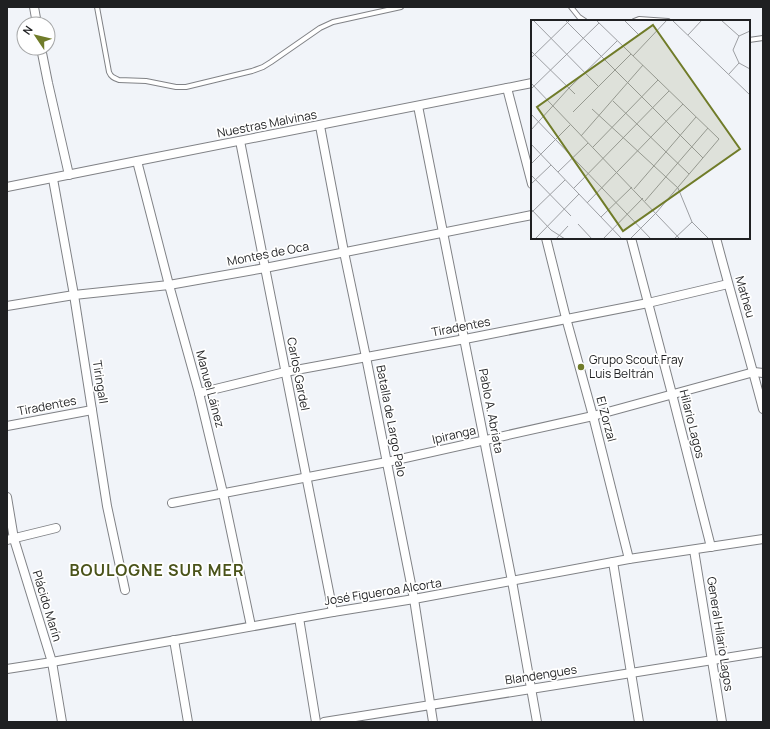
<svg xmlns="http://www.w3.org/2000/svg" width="770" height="729" font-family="Manrope,sans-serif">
	<rect width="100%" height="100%" fill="#f1f4f9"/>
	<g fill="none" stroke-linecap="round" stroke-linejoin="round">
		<defs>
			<g id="lane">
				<path d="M97 7 109 72C111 77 114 78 119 80L146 81 176 87H186L252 71 263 67 271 62 320 28 333 22 401 7"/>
				<path d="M571 7 579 17 585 21"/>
				<path d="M634 21 639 19 668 21"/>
				<path d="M749 40 763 38"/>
			</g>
			<g id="street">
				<path d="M34 7 37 24"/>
				<path d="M41 48 48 83 69 175"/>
				<path d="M507 88 532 184"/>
				<path d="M418 106 512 581 537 722"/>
				<path d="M320 126 344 252 366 357 414 599 433 722"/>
				<path d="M240 141 333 612"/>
				<path d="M137 161 169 285 199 393 223 493 251 626"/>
				<path d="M53 179 74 295 107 506 125 590"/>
				<path d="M7 187 137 161 532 83"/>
				<path d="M546 238 566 318 593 416 629 559"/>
				<path d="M631 238 672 394 711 547"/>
				<path d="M716 238C731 295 748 352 763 409"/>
				<path d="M7 306 74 295 169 285 265 268 532 215"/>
				<path d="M199 393 285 372 465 339 648 303 728 284"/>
				<path d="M7 426 92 410"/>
				<path d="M7 497 14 539 52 662 62 722"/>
				<path d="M172 503 387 462 593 416 754 372 763 373"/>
				<path d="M7 540 56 528"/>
				<path d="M694 550 722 722"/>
				<path d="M613 562 639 722"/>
				<path d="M299 618 316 722"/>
				<path d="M174 640 188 722"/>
				<path d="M7 669 52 662 333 612 414 599 629 559 763 539"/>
				<path d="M324 722 631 673 763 652"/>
			</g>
		</defs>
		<use href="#lane" stroke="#808286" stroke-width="6"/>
		<use href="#street" stroke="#808286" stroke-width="10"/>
		<use href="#lane" stroke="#fff" stroke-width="4"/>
		<use href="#street" stroke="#fff" stroke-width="8"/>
	</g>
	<circle fill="#707c29" stroke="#fff" stroke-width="1.5" cx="581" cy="367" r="4"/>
	<g text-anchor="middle" stroke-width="3.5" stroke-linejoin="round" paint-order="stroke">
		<g font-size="12" fill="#1f2022" stroke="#fff">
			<text transform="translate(267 124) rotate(-11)" y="4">Nuestras Malvinas</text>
			<text transform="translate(268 254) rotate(-11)" y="4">Montes de Oca</text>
			<text transform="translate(745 297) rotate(74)" y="4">Matheu</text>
			<text transform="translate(461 327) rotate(-11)" y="4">Tiradentes</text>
			<text transform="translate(298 374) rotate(79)" y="4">Carlos Gardel</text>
			<text transform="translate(100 382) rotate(81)" y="4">Tiringall</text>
			<text transform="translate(210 389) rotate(75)" y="4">Manuel Láinez</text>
			<text transform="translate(47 406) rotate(-11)" y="4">Tiradentes</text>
			<text transform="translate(491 411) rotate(79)" y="4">Pablo A. Abriata</text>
			<text transform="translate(606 419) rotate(75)" y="4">El Zorzal</text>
			<text transform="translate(391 421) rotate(79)" y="4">Batalla de Largo Palo</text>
			<text transform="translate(692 424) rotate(76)" y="4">Hilario Lagos</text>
			<text transform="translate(454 435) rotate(-13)" y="4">Ipiranga</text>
			<text transform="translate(383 592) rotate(-9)" y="4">José Figueroa Alcorta</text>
			<text transform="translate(47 606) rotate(73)" y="4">Plácido Marín</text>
			<text transform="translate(720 634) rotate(81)" y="4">General Hilario Lagos</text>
			<text transform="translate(541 675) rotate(-9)" y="4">Blandengues</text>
		</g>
		<g font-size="12" fill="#1f2022" stroke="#fff" text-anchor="start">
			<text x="589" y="364">Grupo Scout Fray<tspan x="589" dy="14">Luis Beltrán</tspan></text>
		</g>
		<g font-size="16" font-weight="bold" letter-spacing="1" fill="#4a531a" stroke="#fff">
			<text x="157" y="576">BOULOGNE SUR MER</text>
		</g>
	</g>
	<g transform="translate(531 20)">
		<rect width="219" height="219" fill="#f1f4f9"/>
		<path fill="none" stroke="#9d9fa3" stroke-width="1" d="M2 0 67 66M34 0 172 138M65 0 188 119 125 193 99 219M93 0 107 14M141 0 219 75M190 0 208 16M219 11 208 16 202 30 208 43 219 49M157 15 171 0M0 31 44 74M102 36 136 0M0 38 39 0M198 54 208 43M0 63 149 219M0 69 68 3M82 81 158 154M61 89 147 168 161 202 178 219M42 92 100 34M0 94 120 219M0 110 38 68 86 21M50 116 112 45M0 124 91 219M62 127 127 60M0 144 39 105M27 152 57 123M0 155 40 196M0 164 20 145M43 168 138 71M103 169 165 97M114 181 177 108M56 183 152 84M0 189 20 210 34 219M0 193 34 160M70 197 101 167M47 204 61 219M4 219 48 174M25 219 37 206M72 219 112 178M143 219 161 202"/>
		<path fill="#707c29" fill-opacity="0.15" stroke="#707c29" stroke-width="2" d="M122 5 209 129 92 211 6 87Z"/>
		<rect width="219" height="219" fill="none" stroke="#1f2022" stroke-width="2"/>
	</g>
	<rect width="770" height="729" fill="none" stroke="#1f2022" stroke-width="16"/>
	<g transform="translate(36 36) rotate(305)"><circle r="19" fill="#ffffff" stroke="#a5a6a7"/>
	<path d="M0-3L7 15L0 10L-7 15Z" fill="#707c29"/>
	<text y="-6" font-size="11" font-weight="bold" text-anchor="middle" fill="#1f2022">N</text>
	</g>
</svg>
